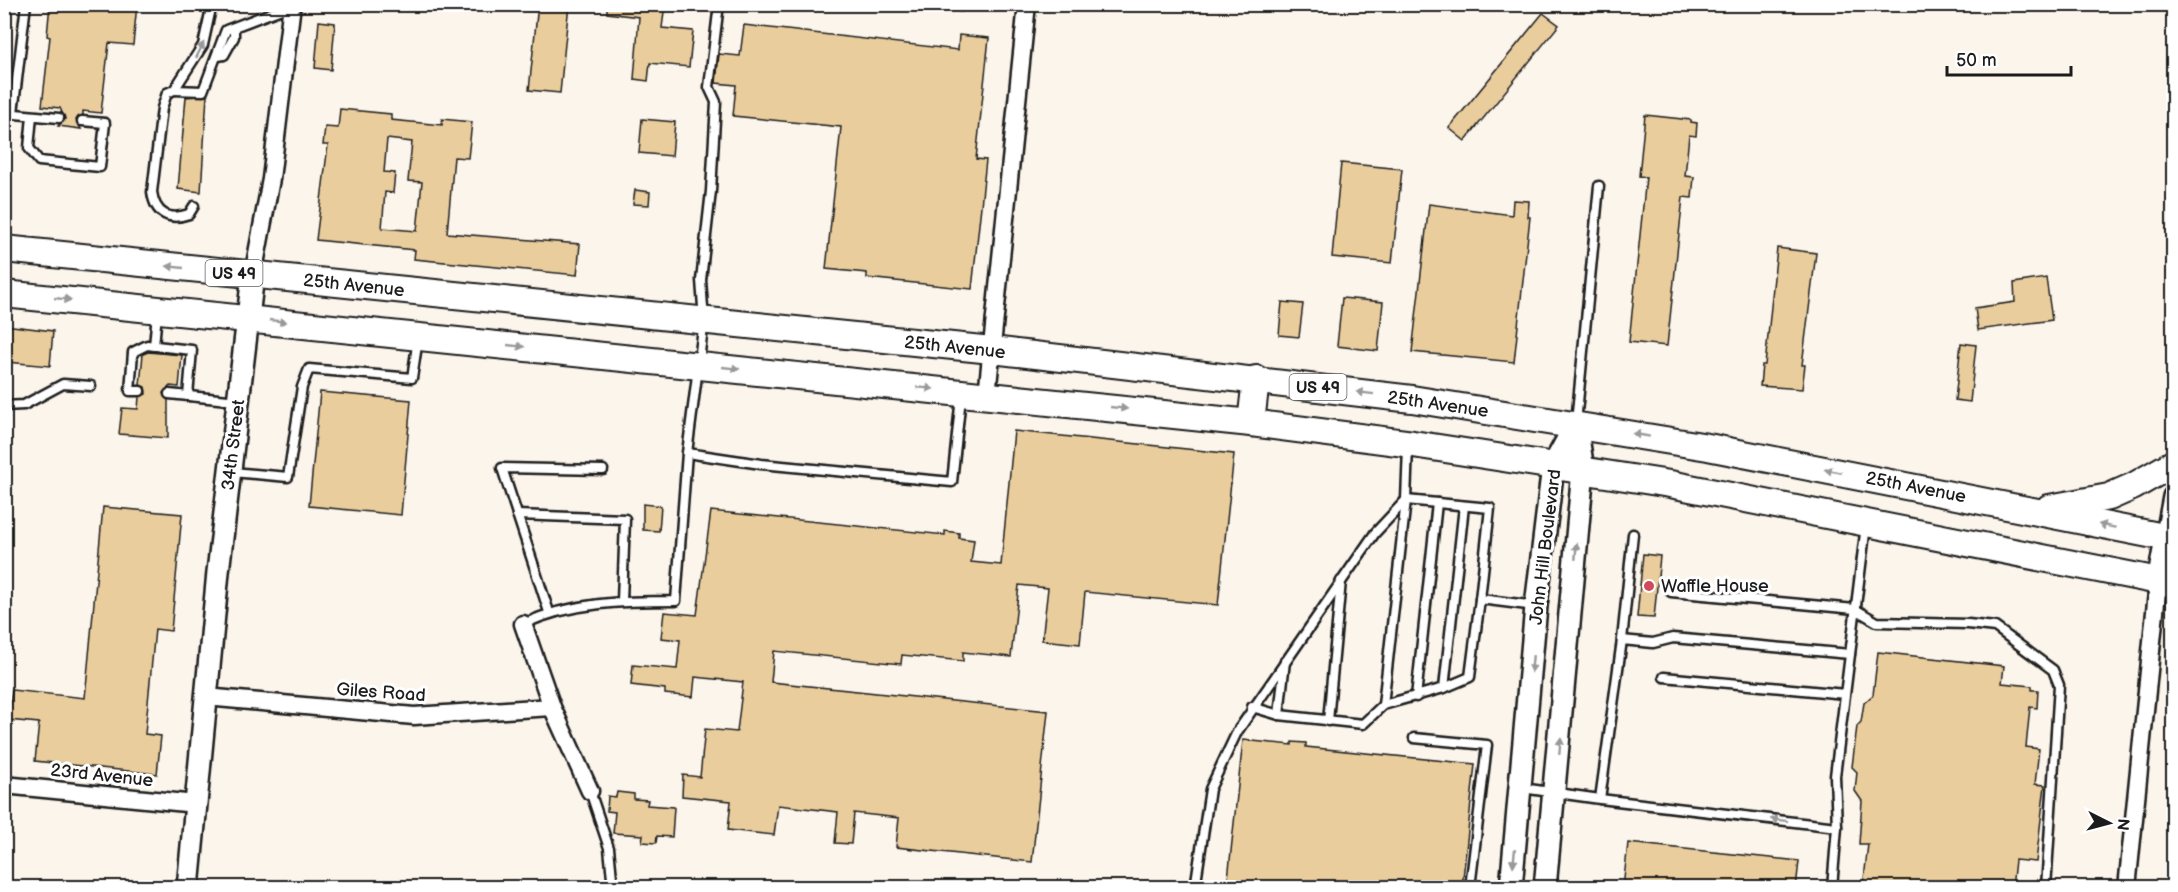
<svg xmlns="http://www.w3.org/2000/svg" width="2178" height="892" font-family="'Balsamiq Sans',sans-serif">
	<rect width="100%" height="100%" fill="#fbf5eb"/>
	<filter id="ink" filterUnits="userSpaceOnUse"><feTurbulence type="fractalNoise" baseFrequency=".0167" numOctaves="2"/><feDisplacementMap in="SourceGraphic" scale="12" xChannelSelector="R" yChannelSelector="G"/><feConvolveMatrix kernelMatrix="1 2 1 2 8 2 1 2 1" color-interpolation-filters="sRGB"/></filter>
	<g filter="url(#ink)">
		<g fill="#eacd9d" stroke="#1c1c1c" stroke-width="1.5" fill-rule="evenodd">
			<path d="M50 4H137L133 45 109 43 101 113 83 111V115L76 120 81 129 58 126 65 119 60 108 42 106 50 37 47 36Z"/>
			<path d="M538 4H569L560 93 529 90Z"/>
			<path d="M607 4H665L662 28 693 31 689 67 650 63 648 81 634 79 639 17 607 13Z"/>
			<path d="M1543 13 1559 25 1465 141 1449 128Z"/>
			<path d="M319 21 335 23 331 70 315 68Z"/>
			<path d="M744 25 958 50 959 35 989 38 976 159 986 160 972 289 867 278V273L826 269 841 127 733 116 736 85 716 83 719 54 740 56Z"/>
			<path d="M207 95 201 192 178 189 186 97Z"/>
			<path d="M340 109 391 114V120L442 125V119L472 122 468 158 454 157 447 233 580 244 577 275 414 259 415 250 316 240 328 145H323L325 127 338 128ZM387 139 412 142 408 181 422 182 417 231 382 228 385 192 393 193 395 173 384 172Z"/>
			<path d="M1645 115 1691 120V122L1697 123 1696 136 1689 135 1685 176 1694 177 1692 198 1683 197 1667 346 1629 342 1646 177 1639 176Z"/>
			<path d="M642 119 675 122 672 156 639 153Z"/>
			<path d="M1341 163 1402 169 1392 263 1332 257Z"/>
			<path d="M635 190 650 192 649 205 633 204Z"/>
			<path d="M1513 200 1529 201 1528 217H1530L1514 362 1412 352 1429 204 1512 215Z"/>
			<path d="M1777 248 1816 253 1802 365H1805L1802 389 1760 386 1762 365H1765Z"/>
			<path d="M2046 278 2052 320 1978 330 1975 308 2015 302 2014 283Z"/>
			<path d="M1342 298 1383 302 1378 351 1337 346Z"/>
			<path d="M1282 302 1303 304 1299 337 1279 335Z"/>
			<path d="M4 325 53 331 50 366 7 362 8 355H4Z"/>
			<path d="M1961 343 1976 345 1970 402 1955 400Z"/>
			<path d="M148 352 182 355 179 387 170 386 163 393 168 400V438L119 434 122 408 138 409 139 397 146 394 145 387 140 385 143 354Z"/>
			<path d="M320 392 411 400 401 515 309 506Z"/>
			<path d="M1014 431 1234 454 1218 605 1085 592 1080 644 1042 640 1048 588 1019 585 1011 657 963 652V661L902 655 901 664 774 651 771 682 1048 711 1032 862 896 847 899 818 854 813 851 844 835 843 838 812 778 805 774 835 728 830 731 801 682 796 683 775 700 777 705 729 737 732 743 682 695 677 693 697 665 694V689L631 685 633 665 677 669 680 640 661 638 664 612 697 615 711 511 945 535V531L959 533V538L974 540 971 562 1001 565Z"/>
			<path d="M643 504 661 506 659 531 643 530Z"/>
			<path d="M103 507 182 514 171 631 155 629 145 734 161 736 157 774 35 761 39 723 8 720 12 690 85 698Z"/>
			<path d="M1643 554 1660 556 1654 618 1637 617Z"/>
			<path d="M1878 652 2004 666 2002 683 2032 686V690H2038L2037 708 2030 707 2026 747 2039 749 2035 784 2045 785 2036 862 2015 860 2012 888H1863L1868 844H1859L1862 801 1855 791 1857 772 1852 767 1857 726 1861 722 1864 703 1873 695Z"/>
			<path d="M1243 740 1292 745V742L1306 743V747L1475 764 1462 888H1227Z"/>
			<path d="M617 792 634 794V799L648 800 647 805 674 807 672 837 657 836 656 843 642 842 643 835 613 833 615 812 607 811 608 796 616 797Z"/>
			<path d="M1628 843 1799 861 1796 888H1623Z"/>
		</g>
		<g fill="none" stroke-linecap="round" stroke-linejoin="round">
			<defs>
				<g id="service">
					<path d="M719 4 709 87 716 102 711 191 701 280 704 321 687 453 761 464 952 482 961 397"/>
					<path d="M948 4 961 6"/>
					<path d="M218 56 224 55 234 37V29"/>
					<path d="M174 90 203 91 226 30 292 5"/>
					<path d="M4 113 59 118"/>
					<path d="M13 113 26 4"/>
					<path d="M32 116 29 148 39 161 100 167 105 123 82 121"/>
					<path d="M194 206 189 214C169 221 155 214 152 192L162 108 167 93 174 90 203 45 212 4"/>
					<path d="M154 346 157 313"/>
					<path d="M140 391H130L133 352 147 345 192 350 188 396"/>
					<path d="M169 394 238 401"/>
					<path d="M4 406 24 405 63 384 91 386"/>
					<path d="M1576 423 1599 186"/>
					<path d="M232 472 288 477 302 387 309 369 412 378 418 339"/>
					<path d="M517 515 625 519 622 601"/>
					<path d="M1671 592 1855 609 1877 622 1968 624 1995 627 2053 670 2059 685 2046 888"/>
					<path d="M549 612 502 468 603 470"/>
					<path d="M523 624C571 602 624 601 676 601L687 453"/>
					<path d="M1622 640 1633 534"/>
					<path d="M1664 677 1845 694"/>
					<path d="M1444 688 1464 506"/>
					<path d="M1416 697 1437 503"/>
					<path d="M1383 705 1406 500 1408 447"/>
					<path d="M1252 707 1279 715 1363 724 1383 705 1444 688 1470 677 1480 599"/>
					<path d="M1279 715 1285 661"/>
					<path d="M1328 721 1341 581"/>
					<path d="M1414 738 1487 745 1470 888"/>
					<path d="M1522 788 1600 799 1622 640 1653 643 1673 638 1850 654"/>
					<path d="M590 791 609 848 613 888"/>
					<path d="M1600 799 1837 827"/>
					<path d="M1195 888 1210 789 1237 732 1375 533 1406 500 1490 508 1480 599 1536 606"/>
					<path d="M1832 888 1837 827 1835 776 1866 525"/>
				</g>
				<g id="minor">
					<path d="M253 275 271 179 292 4"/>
					<path d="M987 395 1027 4"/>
					<path d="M523 624 552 707 590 791"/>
					<path d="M206 697 414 716 552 707"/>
					<path d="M4 785 196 804"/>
					<path d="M2127 888 2158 582"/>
				</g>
				<g id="tertiary">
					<path d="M2158 582 2174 497"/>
					<path d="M188 888 218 572 253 275"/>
					<path d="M1511 888 1536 606 1553 466 1576 424"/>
					<path d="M1545 888 1583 470 1576 424"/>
				</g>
				<g id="primary">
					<path d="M4 249 992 350 1412 399 1708 447 2174 539"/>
					<path d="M4 294 1251 423 1413 444 1670 484 2174 584"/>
					<path d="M1251 423 1256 379"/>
					<path d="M2049 508 2109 497 2134 486 2174 463"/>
				</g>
			</defs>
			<use href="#service" stroke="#1c1c1c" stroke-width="13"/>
			<use href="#minor" stroke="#1c1c1c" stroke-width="21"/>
			<use href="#tertiary" stroke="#1c1c1c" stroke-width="26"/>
			<use href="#primary" stroke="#1c1c1c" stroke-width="30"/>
			<use href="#service" stroke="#fff" stroke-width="8"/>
			<use href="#minor" stroke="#fff" stroke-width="16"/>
			<use href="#tertiary" stroke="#fff" stroke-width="21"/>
			<use href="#primary" stroke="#fff" stroke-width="26"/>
		</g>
		<defs><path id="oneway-solid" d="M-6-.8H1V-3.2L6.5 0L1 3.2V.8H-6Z" transform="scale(1.5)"/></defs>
		<g fill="#999">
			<use href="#oneway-solid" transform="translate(200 50) rotate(-64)"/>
			<use href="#oneway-solid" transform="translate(175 267) rotate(-174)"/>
			<use href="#oneway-solid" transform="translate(63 299) rotate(6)"/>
			<use href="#oneway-solid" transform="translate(278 321) rotate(6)"/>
			<use href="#oneway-solid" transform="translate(516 346) rotate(6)"/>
			<use href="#oneway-solid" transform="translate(731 368) rotate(6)"/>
			<use href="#oneway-solid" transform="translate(925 388) rotate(6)"/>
			<use href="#oneway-solid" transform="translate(1365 393) rotate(-173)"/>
			<use href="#oneway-solid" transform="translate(1119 408) rotate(6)"/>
			<use href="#oneway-solid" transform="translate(1641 435) rotate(-170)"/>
			<use href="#oneway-solid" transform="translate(1833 471) rotate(-169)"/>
			<use href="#oneway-solid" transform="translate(2107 526) rotate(-168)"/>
			<use href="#oneway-solid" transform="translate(1576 551) rotate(-85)"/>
			<use href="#oneway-solid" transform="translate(1532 664) rotate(95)"/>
			<use href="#oneway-solid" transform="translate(1560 746) rotate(-85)"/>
			<use href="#oneway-solid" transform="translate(1779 820) rotate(-173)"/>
			<use href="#oneway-solid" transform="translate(1514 858) rotate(96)"/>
		</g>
	</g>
	<circle fill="#d1495b" stroke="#fff" stroke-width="2" cx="1649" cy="586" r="6"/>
	<g text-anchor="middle" stroke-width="6" stroke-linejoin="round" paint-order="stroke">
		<g fill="#fff" stroke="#606060" stroke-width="1.5">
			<rect x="205.5" y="260" width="57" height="26" rx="4.5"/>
			<rect x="1289.5" y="374" width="57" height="26" rx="4.5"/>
		</g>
		<g font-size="16" font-weight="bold" fill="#1c1c1c">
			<text x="234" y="279">US 49</text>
			<text x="1318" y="393">US 49</text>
		</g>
		<g font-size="18" fill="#1c1c1c" stroke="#fff">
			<text transform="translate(354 285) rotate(6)" y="6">25th Avenue</text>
			<text transform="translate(955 347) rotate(6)" y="6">25th Avenue</text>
			<text transform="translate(1438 404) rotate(8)" y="6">25th Avenue</text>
			<text transform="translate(233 445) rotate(-83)" y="6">34th Street</text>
			<text transform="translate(1916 487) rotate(11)" y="6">25th Avenue</text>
			<text transform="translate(1545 547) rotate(-83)" y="6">John Hill Boulevard</text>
			<text transform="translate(381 692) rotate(4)" y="6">Giles Road</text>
			<text transform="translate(102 775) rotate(6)" y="6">23rd Avenue</text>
		</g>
		<g font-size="18" fill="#1c1c1c" stroke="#fff" text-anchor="start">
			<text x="1661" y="592">Waffle House</text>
		</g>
	</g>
	<rect width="2178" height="892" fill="none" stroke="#fff" stroke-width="24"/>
	<rect x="12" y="12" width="2154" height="868" fill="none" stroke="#1c1c1c" stroke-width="2" filter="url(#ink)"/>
	<g transform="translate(2109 823) rotate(96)" stroke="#ffffff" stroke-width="4.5" paint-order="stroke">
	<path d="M0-4.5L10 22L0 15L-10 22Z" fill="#1c1c1c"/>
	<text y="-9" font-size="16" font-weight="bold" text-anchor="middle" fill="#1c1c1c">N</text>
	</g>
	<path d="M1947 66v9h124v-9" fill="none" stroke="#1c1c1c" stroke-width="3"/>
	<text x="1956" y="66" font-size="18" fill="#1c1c1c" stroke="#ffffff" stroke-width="4.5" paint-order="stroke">50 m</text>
</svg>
